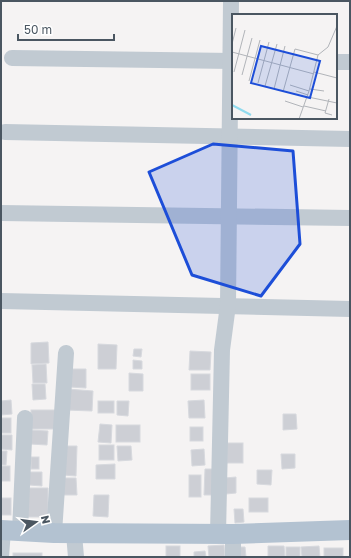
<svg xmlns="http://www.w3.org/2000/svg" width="351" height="558" font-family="'Golos Text',sans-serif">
	<rect width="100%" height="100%" fill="#f5f3f3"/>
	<g fill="#cdcfd5" stroke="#d7d9de">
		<path d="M48 342 49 363 31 364V343Z"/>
		<path d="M98 344 117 345 116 369H98Z"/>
		<path d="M134 349H142L141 357 133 356Z"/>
		<path d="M190 351 211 352 210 370H189Z"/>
		<path d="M133 360 142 361V369H133Z"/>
		<path d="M46 364 47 383H33L32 365Z"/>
		<path d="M71 369H86V388L70 387Z"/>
		<path d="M129 373 143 374V391H129Z"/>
		<rect x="191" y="374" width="19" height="16"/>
		<path d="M32 384H45L46 399 33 400Z"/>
		<path d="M67 389 93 391 92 411 66 410Z"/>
		<path d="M11 400 12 414 1 415V401Z"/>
		<path d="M204 400 205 418H189L188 401Z"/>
		<rect x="98" y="401" width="16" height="12"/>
		<path d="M117 401H129L128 416 117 415Z"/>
		<rect x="31" y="410" width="26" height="19"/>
		<path d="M283 414H296L297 429 283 430Z"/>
		<rect x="1" y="418" width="10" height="15"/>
		<path d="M100 424 112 425 111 443 98 442Z"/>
		<rect x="116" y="425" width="24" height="17"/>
		<rect x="190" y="427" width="13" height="14"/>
		<path d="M30 430 48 431 47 445 30 444Z"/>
		<path d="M1 435H12V450L1 449Z"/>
		<rect x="227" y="443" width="16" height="20"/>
		<rect x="99" y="445" width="15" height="15"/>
		<path d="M63 446H77L76 476 63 475Z"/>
		<path d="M117 446H131L132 460 118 461Z"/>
		<path d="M204 449 205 465 192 466 191 450Z"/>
		<path d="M1 451H7L6 465H1Z"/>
		<path d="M281 454H295V468L282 469Z"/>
		<rect x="31" y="457" width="8" height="12"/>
		<path d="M115 464V479H96V465Z"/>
		<rect x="1" y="466" width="9" height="15"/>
		<path d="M205 469H217L216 495H204Z"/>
		<path d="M257 470H272L271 485 257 484Z"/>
		<path d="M29 472H42V486L29 485Z"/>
		<rect x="189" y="475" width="12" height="22"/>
		<path d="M236 477V493L226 494 225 478Z"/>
		<path d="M62 478H76L77 495H62Z"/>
		<path d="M26 488H48V517H27Z"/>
		<path d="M94 495H109L108 517 93 516Z"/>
		<rect x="1" y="498" width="10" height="17"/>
		<rect x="249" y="498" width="19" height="14"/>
		<path d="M234 509H243L244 522 235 523Z"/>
		<path d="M224 545 225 557H209L208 546Z"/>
		<rect x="166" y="546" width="14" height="11"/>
		<path d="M268 546H284L285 557H268Z"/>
		<path d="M319 546 320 557H302L301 547Z"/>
		<path d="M235 547H245L246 557H236Z"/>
		<rect x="286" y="547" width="14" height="10"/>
		<rect x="324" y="548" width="19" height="9"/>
		<path d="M205 551 206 557H194V552Z"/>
		<rect x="13" y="553" width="29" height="4"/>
	</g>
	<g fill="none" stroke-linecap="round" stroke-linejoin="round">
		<g stroke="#c1cad2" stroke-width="16">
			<path d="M12 58 233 61"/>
			<path d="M336 62H350"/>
			<path d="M5 132 350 139"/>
			<path d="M1 213 350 218"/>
			<path d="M1 301 350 309"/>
			<path d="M20 531 25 418"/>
			<path d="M54 533 66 353"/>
			<path d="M74 534 76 557"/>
			<path d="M218 534 222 350 228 305 231 1"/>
			<path d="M1 557 3 530"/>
			<path d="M233 557V534"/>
		</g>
		<path stroke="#b3c2d1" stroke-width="20" d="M1 530 54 533 233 534 350 530"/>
	</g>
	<path fill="#1d4ed8" fill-opacity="0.2" stroke="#1d4ed8" stroke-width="3" stroke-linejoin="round" d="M213 144 293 151 300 244 261 296 192 275 149 172Z"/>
	<g transform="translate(232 14)">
		<rect width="105" height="105" fill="#f5f3f3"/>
		<path fill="none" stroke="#90daee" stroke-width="2" d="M0 91 19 101"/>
		<path fill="none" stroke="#b1b4b9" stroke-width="1" d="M0 30 4 14M0 38 82 60M2 58 13 16M82 58 105 64M10 61 20 24M17 67 28 26M26 69 37 28M58 71 77 77M33 72 45 30M42 75 53 32M78 75 92 77M64 77 76 81M51 78 63 35 86 41M76 83 105 89M97 85 93 99 100 101M53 87 71 93M72 92 94 97M67 105 77 77 86 41 96 33 105 12"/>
		<path fill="#1d4ed8" fill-opacity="0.15" stroke="#1d4ed8" stroke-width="2" d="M29 32 88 47 78 84 19 69Z"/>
		<rect width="105" height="105" fill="none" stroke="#4a5661" stroke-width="2"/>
	</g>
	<rect width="351" height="558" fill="none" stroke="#4a5661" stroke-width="4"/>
	<g transform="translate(36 522) rotate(76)" stroke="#ffffff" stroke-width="3" paint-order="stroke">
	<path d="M0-3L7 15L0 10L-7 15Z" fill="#4a5661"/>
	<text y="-6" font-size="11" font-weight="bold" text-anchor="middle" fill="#4a5661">N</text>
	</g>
	<path d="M18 34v6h96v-6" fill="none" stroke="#4a5661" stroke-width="2"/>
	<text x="24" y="34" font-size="12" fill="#4a5661" stroke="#ffffff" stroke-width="3" paint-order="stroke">50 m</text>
</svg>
